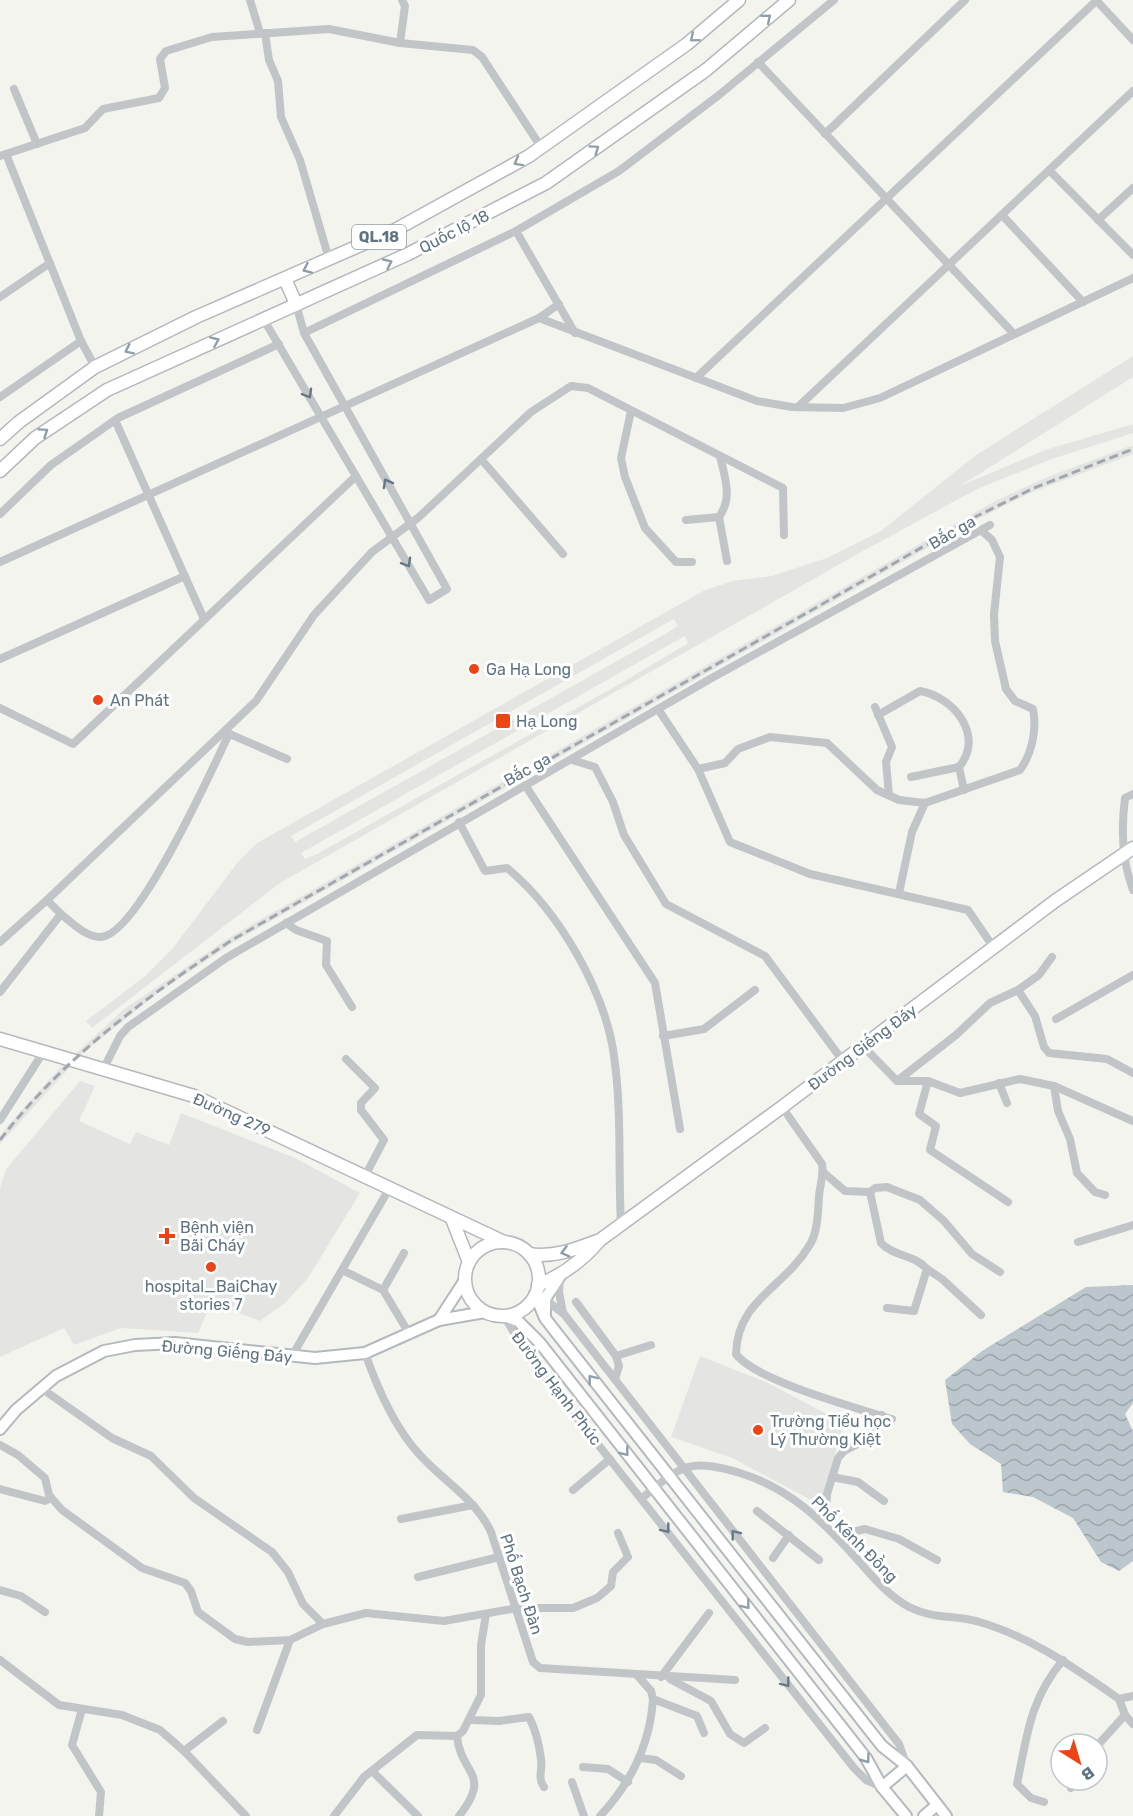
<svg xmlns="http://www.w3.org/2000/svg" width="1133" height="1816" font-family="Rubik,sans-serif">
	<defs>
		<pattern id="water-waves" width="16" height="10" patternUnits="userSpaceOnUse" patternTransform="scale(1.5)"><rect width="16" height="10" fill="#bbc7cc"/><path d="M0 5q4-4 8 0t8 0" fill="none" stroke="#9ba6ab"/></pattern>
	</defs>
	<rect width="100%" height="100%" fill="#f4f4ef"/>
	<g fill="#e4e5e3" fill-rule="evenodd">
		<path d="M1133 356V377L960 486 1045 450 1133 424V433L1052 459 977 489 854 556 280 883 92 1028 86 1021 144 977 173 948 237 863 257 843 705 590 733 581 772 576 827 558 881 531 976 455ZM674 619 678 626 665 634 295 842 291 836ZM685 636 688 643 623 682 317 854 305 859 301 853Z"/>
		<path d="M1133 445V454L1030 493 980 518 234 942 158 993 83 1053 0 1144V1136L9 1124 60 1068 123 1010 230 937 997 500 1045 478Z"/>
		<path d="M80 1081 95 1086 79 1121 130 1144 136 1132 169 1145 181 1113 295 1158 360 1193 308 1278 285 1303 260 1321 211 1303 198 1333 121 1328 74 1345 64 1328 0 1357V1188L6 1169Z"/>
		<path d="M700 1356 766 1382 844 1423 820 1505 732 1458 671 1437Z"/>
	</g>
	<path fill="url(#water-waves)" d="M1133 1285V1403L1125 1414 1133 1431V1561L1119 1571 1101 1562 1073 1518 1033 1497 1003 1492 1001 1464 970 1444 952 1424 945 1380 982 1351 1086 1287Z"/>
	<g fill="none" stroke-linecap="round" stroke-linejoin="round">
		<defs>
			<g id="secondary">
				<path d="M535 1294 545 1318 555 1331 882 1746 907 1766 946 1816"/>
				<path d="M545 1314V1299L560 1276"/>
				<path d="M504 1316 518 1321 540 1343 866 1758 882 1787 906 1816"/>
				<path d="M439 1320 465 1280"/>
				<path d="M0 1429 16 1410 56 1376 104 1351 135 1345 175 1343 315 1358 365 1353 439 1320 485 1312"/>
				<path d="M882 1787 907 1766"/>
				<path d="M924 1816 937 1805"/>
			</g>
			<g id="primary">
				<path d="M285 279 296 304"/>
				<path d="M0 439 19 422 95 367 196 317 395 230 529 156 687 44 739 0"/>
				<path d="M0 471 35 438 107 390 408 254 546 183 706 70 789 0"/>
				<path d="M0 1039 194 1096 504 1242"/>
				<path d="M452 1219 469 1262"/>
				<circle cx="502" cy="1279" r="37"/>
				<path d="M529 1254C554 1258 576 1249 600 1240L782 1107 1055 901 1133 848"/>
				<path d="M538 1285C563 1275 582 1261 599 1241"/>
			</g>
		</defs>
		<use href="#secondary" stroke="#b3b9bd" stroke-width="14"/>
		<use href="#primary" stroke="#b4b8bc" stroke-width="15"/>
		<g stroke="#c1c5c8" stroke-width="8">
			<path d="M250 0 260 33"/>
			<path d="M1096 0 1133 40"/>
			<path d="M265 33 269 60 278 81 281 117 300 160 329 259"/>
			<path d="M400 43 405 6 402 0"/>
			<path d="M758 62 1014 334"/>
			<path d="M14 89 37 144"/>
			<path d="M825 134 965 0"/>
			<path d="M6 154 81 341 95 367"/>
			<path d="M0 156 85 128 103 109 159 98 165 88 160 59 166 51 212 37 329 29 400 43 473 50 482 57 541 147"/>
			<path d="M1049 170 1133 255"/>
			<path d="M1002 215 1083 302"/>
			<path d="M1098 220 1133 188"/>
			<path d="M516 231 575 333"/>
			<path d="M0 297 50 263"/>
			<path d="M539 318 757 401 792 407 843 408 880 398 1133 278"/>
			<path d="M264 320 429 600 447 589 304 333 296 304"/>
			<path d="M304 333 516 231 619 171 719 95 834 0"/>
			<path d="M696 378 1096 1"/>
			<path d="M0 397 81 341"/>
			<path d="M798 407 1133 91"/>
			<path d="M631 411 621 458 625 477 645 528 676 562H692"/>
			<path d="M115 420 204 619"/>
			<path d="M720 456C725 479 733 497 719 517L727 561"/>
			<path d="M481 459 563 554"/>
			<path d="M0 514 51 465 118 418 279 344"/>
			<path d="M686 520 719 517"/>
			<path d="M0 562 539 318 559 304"/>
			<path d="M0 659 185 576"/>
			<path d="M875 707 892 747 886 762 889 795"/>
			<path d="M0 708 73 744 356 476"/>
			<path d="M658 709 698 769 730 842 810 874 968 910 994 948"/>
			<path d="M878 715 920 691C954 697 985 736 959 767L964 790"/>
			<path d="M225 732 287 759"/>
			<path d="M572 760 595 767 613 802 624 835 666 904 765 956 843 1061"/>
			<path d="M698 769 725 763 738 749 770 737 827 743 877 790 899 800 925 803 1020 770C1032 753 1037 730 1033 709L1015 701 1006 689 995 641 994 614 1000 557 992 540 983 532"/>
			<path d="M911 777 959 767"/>
			<path d="M525 785 655 983 680 1129"/>
			<path d="M1133 794 1125 798C1121 829 1122 861 1133 890"/>
			<path d="M459 822 485 871 507 868C558 910 605 990 614 1056 622 1111 618 1169 621 1225"/>
			<path d="M899 893 912 832 925 803"/>
			<path d="M61 914C72 923 86 937 100 937 137 938 213 767 229 734"/>
			<path d="M286 923 296 930 327 941 326 965 352 1007"/>
			<path d="M0 942 47 900"/>
			<path d="M1018 990 1035 1016 1044 1047 1049 1053 1107 1059 1133 1073"/>
			<path d="M0 992 61 914 47 900 256 701 314 615 372 552 419 517 531 412 571 386 588 388 783 488 784 535"/>
			<path d="M1056 1019 1133 975"/>
			<path d="M663 1036 704 1029 755 990"/>
			<path d="M863 1046 897 1081H928L960 1093 1020 1079 1054 1086 1133 1121"/>
			<path d="M346 1059 375 1088 361 1103V1110L384 1140 365 1176"/>
			<path d="M104 1068 120 1036 128 1027 226 958 710 679 990 525"/>
			<path d="M897 1081 956 1035 990 1003 1018 990 1039 975 1052 957"/>
			<path d="M928 1081 919 1114 936 1126 930 1150 1008 1202"/>
			<path d="M999 1083 1007 1103"/>
			<path d="M1054 1086 1058 1111 1070 1139 1077 1173 1095 1192 1105 1195"/>
			<path d="M782 1107 822 1164C824 1175 820 1185 819 1196 818 1212 818 1233 809 1246 784 1288 737 1300 736 1354 756 1381 857 1408 892 1419"/>
			<path d="M0 1120 44 1051"/>
			<path d="M823 1172 845 1191 870 1192 875 1188 887 1187 920 1200 944 1221 972 1254 1000 1272"/>
			<path d="M870 1192 881 1243C894 1257 914 1254 927 1269L914 1311 887 1308"/>
			<path d="M1078 1242 1133 1225"/>
			<path d="M927 1269 942 1279 981 1315"/>
			<path d="M344 1271 383 1290 410 1335"/>
			<path d="M560 1277 559 1292 563 1313"/>
			<path d="M383 1290 404 1253"/>
			<path d="M543 1298 564 1314 881 1721 899 1744 907 1766"/>
			<path d="M576 1302 616 1356 619 1366 615 1379"/>
			<path d="M504 1316 528 1356 854 1768 866 1780 882 1787"/>
			<path d="M365 1353C377 1387 395 1428 419 1454 443 1481 476 1499 491 1532L533 1662 540 1668 735 1680"/>
			<path d="M292 1356 389 1189"/>
			<path d="M616 1356 651 1345"/>
			<path d="M41 1388 112 1438 151 1456 194 1498 272 1552 288 1572 303 1604 323 1624"/>
			<path d="M0 1445 18 1455 45 1478 49 1495 62 1510 142 1568 185 1583 191 1591 198 1612 235 1639 248 1642 290 1640 323 1624 366 1613 444 1621 517 1608H573L597 1598 611 1586 613 1572 628 1557 618 1533"/>
			<path d="M832 1477 858 1482 884 1501"/>
			<path d="M0 1489 45 1501 51 1498"/>
			<path d="M573 1490 610 1459"/>
			<path d="M642 1498C682 1465 688 1458 740 1473 789 1488 822 1520 856 1558 871 1575 888 1596 909 1607 933 1619 952 1615 976 1621 1030 1636 1073 1667 1119 1699L1133 1696"/>
			<path d="M757 1511 819 1560"/>
			<path d="M401 1519 473 1505"/>
			<path d="M825 1525 827 1494 838 1458 844 1451 868 1439 882 1415"/>
			<path d="M836 1536 865 1529 899 1539 937 1560"/>
			<path d="M773 1558 789 1535"/>
			<path d="M418 1577 499 1557"/>
			<path d="M0 1590 21 1596 45 1612"/>
			<path d="M0 1660 59 1705 122 1715 160 1730 184 1751 246 1816"/>
			<path d="M661 1677 709 1613"/>
			<path d="M670 1679 711 1701 730 1734 744 1743 765 1728"/>
			<path d="M653 1699 697 1716 704 1733"/>
			<path d="M1119 1699 1125 1715 1133 1724"/>
			<path d="M82 1709 72 1745 101 1792 99 1816"/>
			<path d="M470 1720 499 1721 529 1717C536 1730 539 1744 541 1759 543 1769 537 1778 544 1787"/>
			<path d="M257 1730 290 1640"/>
			<path d="M457 1736C460 1774 493 1773 459 1816"/>
			<path d="M1097 1746 1125 1715"/>
			<path d="M184 1751 223 1721"/>
			<path d="M640 1758 656 1760 681 1776"/>
			<path d="M583 1767 608 1769 628 1782"/>
			<path d="M372 1771 418 1816"/>
			<path d="M572 1782 584 1816"/>
			<path d="M1071 1788 1076 1780"/>
			<path d="M1044 1802 1031 1798 1017 1784C1027 1736 1030 1699 1063 1660"/>
			<path d="M334 1816 364 1777 417 1735 457 1736 463 1731 481 1695V1645L486 1614"/>
			<path d="M600 1816C631 1783 650 1745 653 1699L651 1691 637 1675"/>
		</g>
		<use href="#secondary" stroke="#fff" stroke-width="10"/>
		<use href="#primary" stroke="#fff" stroke-width="12"/>
		<path stroke="#a1a8ad" stroke-width="3" stroke-dasharray="9 4.5" stroke-linecap="butt" d="M0 1140C64 1057 146 997 232 940L977 516 1034 488 1133 449"/>
	</g>
	<defs><path id="oneway-chevron" d="M-2-3.5L2.5 0L-2 3.5" fill="none" stroke-width="1.6" stroke-linecap="round" stroke-linejoin="round" transform="scale(1.5)"/></defs>
	<g stroke="#909ea8">
		<use href="#oneway-chevron" transform="translate(767 18) rotate(-40)"/>
		<use href="#oneway-chevron" transform="translate(694 38) rotate(140)"/>
		<use href="#oneway-chevron" transform="translate(595 149) rotate(-35)"/>
		<use href="#oneway-chevron" transform="translate(518 162) rotate(151)"/>
		<use href="#oneway-chevron" transform="translate(388 263) rotate(-25)"/>
		<use href="#oneway-chevron" transform="translate(307 269) rotate(156)"/>
		<use href="#oneway-chevron" transform="translate(215 341) rotate(-23)"/>
		<use href="#oneway-chevron" transform="translate(129 350) rotate(154)"/>
		<use href="#oneway-chevron" transform="translate(44 432) rotate(-34)"/>
		<use href="#oneway-chevron" transform="translate(565 1252) rotate(166)"/>
		<use href="#oneway-chevron" transform="translate(592 1379) rotate(-128)"/>
		<use href="#oneway-chevron" transform="translate(625 1452) rotate(52)"/>
		<use href="#oneway-chevron" transform="translate(746 1605) rotate(52)"/>
		<use href="#oneway-chevron" transform="translate(866 1759) rotate(53)"/>
	</g>
	<g stroke="#667886">
		<use href="#oneway-chevron" transform="translate(308 394) rotate(60)"/>
		<use href="#oneway-chevron" transform="translate(387 483) rotate(-119)"/>
		<use href="#oneway-chevron" transform="translate(407 563) rotate(60)"/>
		<use href="#oneway-chevron" transform="translate(666 1529) rotate(52)"/>
		<use href="#oneway-chevron" transform="translate(735 1534) rotate(-128)"/>
		<use href="#oneway-chevron" transform="translate(786 1683) rotate(52)"/>
	</g>
	<g fill="#ee4415" stroke="#fff" stroke-width="2">
		<circle cx="474" cy="669" r="6"/>
		<circle cx="98" cy="700" r="6"/>
		<rect x="495" y="713" width="16" height="16" rx="3"/>
		<path d="M164 1227h6v6h6v6h-6v6h-6v-6h-6v-6h6z"/>
		<circle cx="211" cy="1267" r="6"/>
		<circle cx="758" cy="1430" r="6"/>
	</g>
	<g text-anchor="middle" stroke-width="6" stroke-linejoin="round" paint-order="stroke">
		<rect fill="#fff" stroke="#909ea8" stroke-width="1.5" x="352" y="225" width="54" height="24" rx="4.5"/>
		<g font-size="15" font-weight="bold" fill="#617482">
			<text x="379" y="242">QL.18</text>
		</g>
		<g font-size="16" fill="#617482" stroke="#fff">
			<text transform="translate(454 231) rotate(-27)" y="6">Quốc lộ 18</text>
			<text transform="translate(952 532) rotate(-30)" y="6">Bắc ga</text>
			<text transform="translate(527 769) rotate(-29)" y="6">Bắc ga</text>
			<text transform="translate(862 1047) rotate(-37)" y="6">Đường Giếng Đáy</text>
			<text transform="translate(232 1114) rotate(24)" y="6">Đường 279</text>
			<text transform="translate(227 1351) rotate(5)" y="6">Đường Giếng Đáy</text>
			<text transform="translate(557 1388) rotate(53)" y="6">Đường Hạnh Phúc</text>
			<text transform="translate(855 1539) rotate(45)" y="6">Phố Kênh Đồng</text>
			<text transform="translate(522 1584) rotate(72)" y="6">Phố Bạch Đàn</text>
		</g>
		<g font-size="16" fill="#617482" stroke="#fff" text-anchor="start">
			<text x="486" y="675">Ga Hạ Long</text>
			<text x="110" y="706">An Phát</text>
			<text x="516" y="727">Hạ Long</text>
			<text x="180" y="1233">Bệnh viện<tspan x="180" dy="18">Bãi Cháy</tspan></text>
			<text x="211" y="1292" text-anchor="middle">hospital_BaiChay<tspan x="211" dy="18">stories 7</tspan></text>
			<text x="770" y="1427">Trường Tiểu học<tspan x="770" dy="18">Lý Thường Kiệt</tspan></text>
		</g>
	</g>
	<g transform="translate(1079 1762) rotate(143)"><circle r="28" fill="#ffffff" stroke="#c0c7cd" stroke-width="1.5"/>
	<path d="M0-4.5L10 22L0 15L-10 22Z" fill="#ee4415"/>
	<text y="-9" font-size="16" font-weight="bold" text-anchor="middle" fill="#617482">B</text>
	</g>
</svg>
